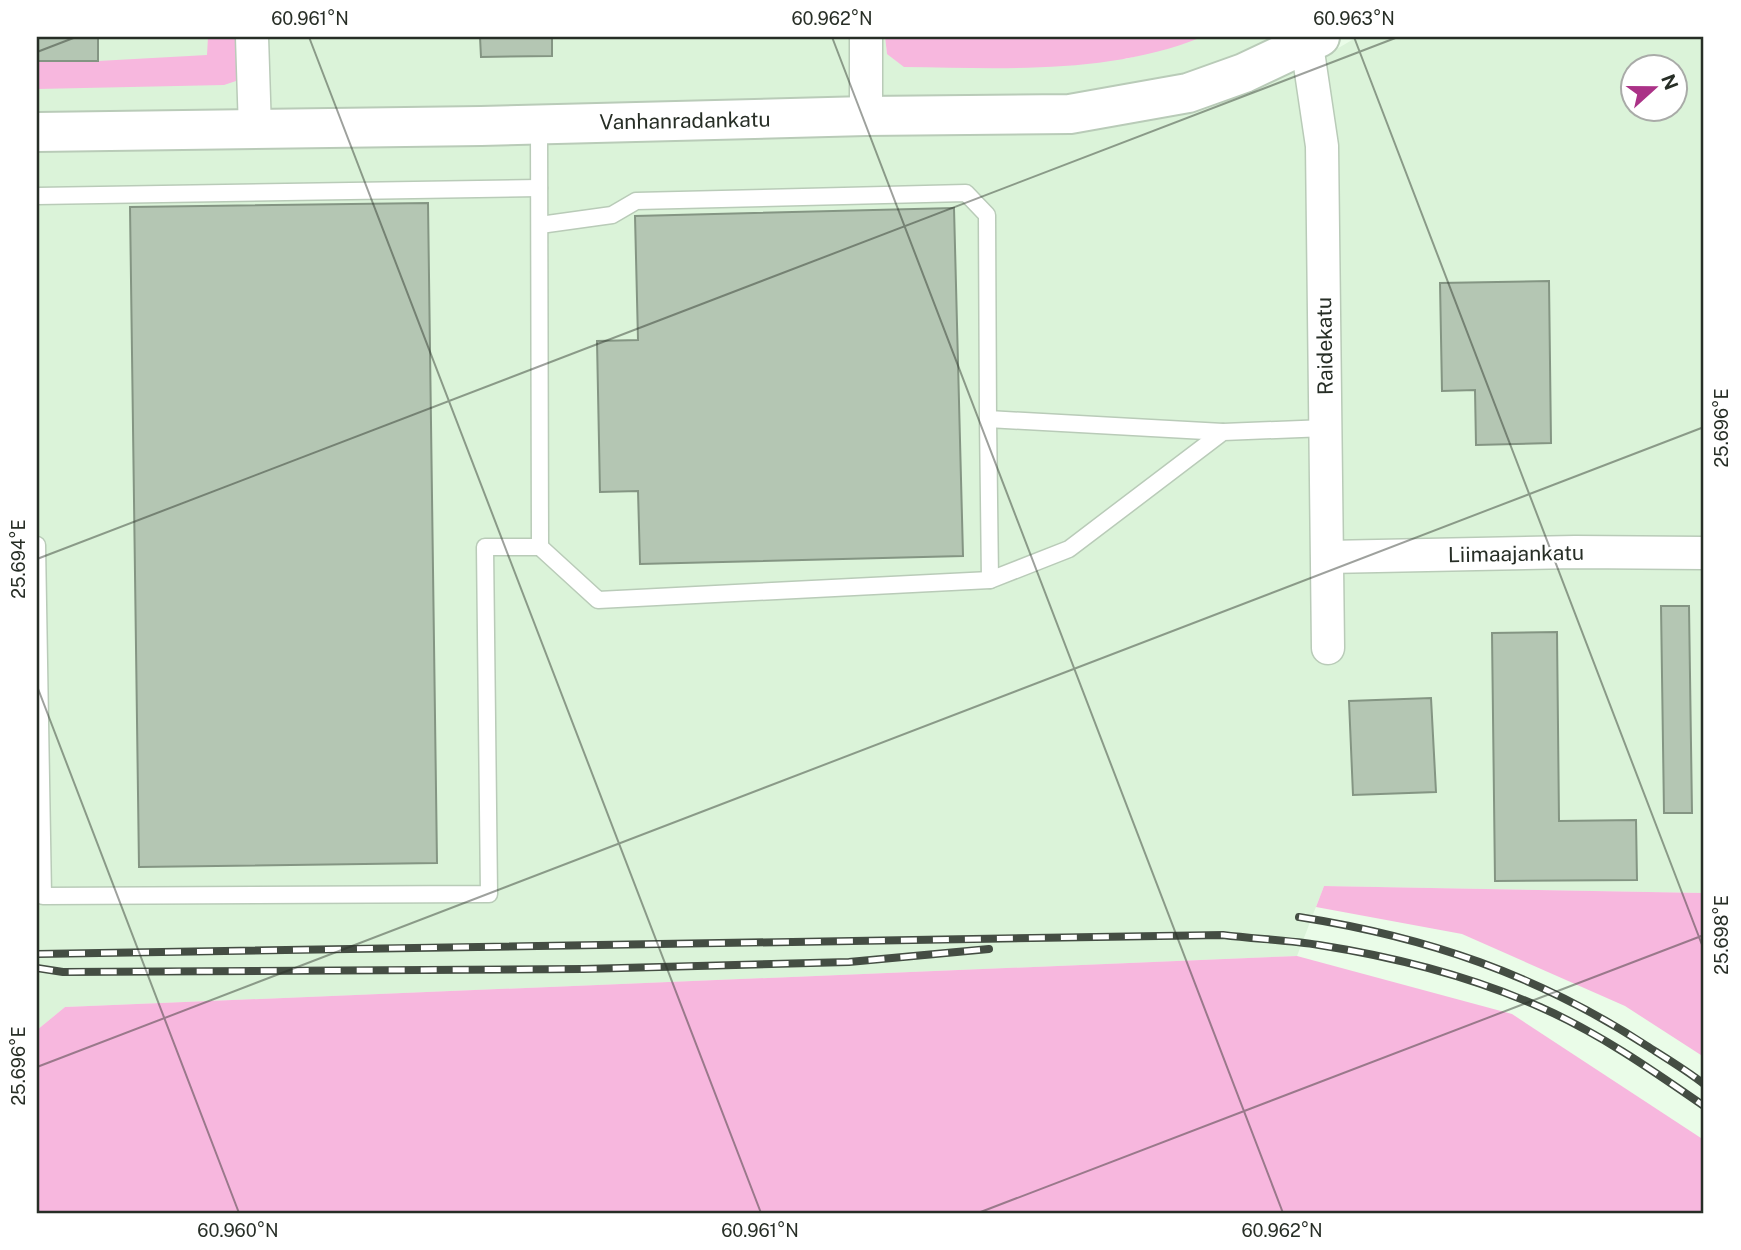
<svg xmlns="http://www.w3.org/2000/svg" width="1741" height="1250" font-family="'Public Sans',sans-serif">
	<rect width="100%" height="100%" fill="#eafce8"/>
	<path fill="#dbf3d9" fill-rule="evenodd" d="M37 37H885L887 54 1126 59 1202 37H1328L1330 53 1357 37H1704V893L1324 886 1297 956 65 1007 37 1030ZM1632 66H1674V108H1632Z"/>
	<g fill="#f7b7de">
		<path d="M208 37H237L236 81 224 85 37 89V61H98L207 55Z"/>
		<path d="M885 37H1202C1108 75 1003 68 904 67L887 54Z"/>
		<path d="M1324 886 1704 893V1057L1625 1006 1462 934 1316 907Z"/>
		<path d="M1297 956 1512 1014 1704 1140V1213H37V1030L65 1007Z"/>
	</g>
	<g fill="#b4c6b3" stroke="#849583" stroke-width="2">
		<rect x="37" y="37" width="61" height="24"/>
		<path d="M480 37H552V56L481 57Z"/>
		<path d="M428 203 437 863 139 867 130 207Z"/>
		<path d="M954 208 963 556 640 564 638 491 600 492 597 341 638 340 635 216Z"/>
		<path d="M1549 281 1551 443 1476 445 1475 390 1442 391 1440 283Z"/>
		<path d="M1661 606H1689L1692 813H1664Z"/>
		<path d="M1557 632 1559 821 1636 820 1637 880 1495 881 1492 633Z"/>
		<path d="M1431 698 1436 792 1353 795 1349 701Z"/>
	</g>
	<g fill="none" stroke-linecap="round" stroke-linejoin="round">
		<defs>
			<g id="service">
				<path d="M37 196 539 188"/>
				<path d="M540 225 612 215 636 201 966 193 987 215 988 419"/>
				<path d="M37 545 43 896 489 894 485 547H540L539 125"/>
				<path d="M540 547 598 600 990 580 1069 549 1223 432 1326 428"/>
				<path d="M990 580 988 419 1223 432"/>
			</g>
			<g id="minor">
				<path d="M252 37 255 130"/>
				<path d="M866 37V116"/>
				<path d="M1307 45 1322 146 1328 648"/>
				<path d="M1328 557 1575 552 1704 553"/>
			</g>
			<path id="tertiary" d="M37 132 481 126 866 116 1070 114 1188 93 1244 73 1320 37"/>
		</defs>
		<use href="#service" stroke="#b9cbb8" stroke-width="19"/>
		<use href="#minor" stroke="#b9cbb8" stroke-width="35"/>
		<use href="#tertiary" stroke="#b9cbb8" stroke-width="42"/>
		<use href="#service" stroke="#fff" stroke-width="16"/>
		<use href="#minor" stroke="#fff" stroke-width="32"/>
		<use href="#tertiary" stroke="#fff" stroke-width="38"/>
		<defs>
			<g id="rail">
				<path d="M1299 917C1427 937 1538 975 1647 1046 1666 1058 1686 1070 1704 1084"/>
				<path d="M37 954 1223 935C1255 939 1288 940 1319 945 1395 957 1470 976 1540 1007 1599 1033 1652 1070 1704 1106"/>
				<path d="M37 968 63 972 583 969 849 962 989 949"/>
			</g>
		</defs>
		<use href="#rail" stroke="#444d43" stroke-width="8"/>
		<use href="#rail" stroke="#fff" stroke-width="5" stroke-dasharray="16" stroke-linecap="butt"/>
	</g>
	<path fill="none" stroke="#272e26" stroke-width="2" stroke-opacity="0.45" d="M309 37 761 1213M832 37 1283 1213M1354 37 1704 950M37 52 76 37M37 559 1398 37M37 686 239 1213M37 1067 1704 427M978 1213 1704 935"/>
	<g text-anchor="middle" stroke-width="5" stroke-linejoin="round" paint-order="stroke">
		<g font-size="21" fill="#272e26" stroke="#fff">
			<text transform="translate(685 121) rotate(-1)" y="7">Vanhanradankatu</text>
			<text transform="translate(1325 346) rotate(-91)" y="7">Raidekatu</text>
			<text transform="translate(1516 554) rotate(-1)" y="7">Liimaajankatu</text>
		</g>
	</g>
	<rect width="1741" height="1250" fill="none" stroke="#ffffff" stroke-width="77"/>
	<g transform="translate(1654 88) rotate(69)"><circle r="33" fill="#ffffff" stroke="#a9aba8" stroke-width="2"/>
	<path d="M0-5L12 26L0 18L-12 26Z" fill="#ab3287"/>
	<text y="-10" font-size="19" font-weight="bold" text-anchor="middle" fill="#272e26">N</text>
	</g>
	<rect x="38" y="38" width="1664" height="1174" fill="none" stroke="#272e26" stroke-width="2.5"/>
	<g font-size="18" text-anchor="middle" fill="#272e26">
		<text x="310" y="25">60.961°N</text>
		<text x="832" y="25">60.962°N</text>
		<text x="1354" y="25">60.963°N</text>
		<text transform="translate(1722 428) rotate(-90)" y="6">25.696°E</text>
		<text transform="translate(19 559) rotate(-90)" y="6">25.694°E</text>
		<text transform="translate(1722 935) rotate(-90)" y="6">25.698°E</text>
		<text transform="translate(19 1066) rotate(-90)" y="6">25.696°E</text>
		<text x="238" y="1237">60.960°N</text>
		<text x="760" y="1237">60.961°N</text>
		<text x="1282" y="1237">60.962°N</text>
	</g>
</svg>
